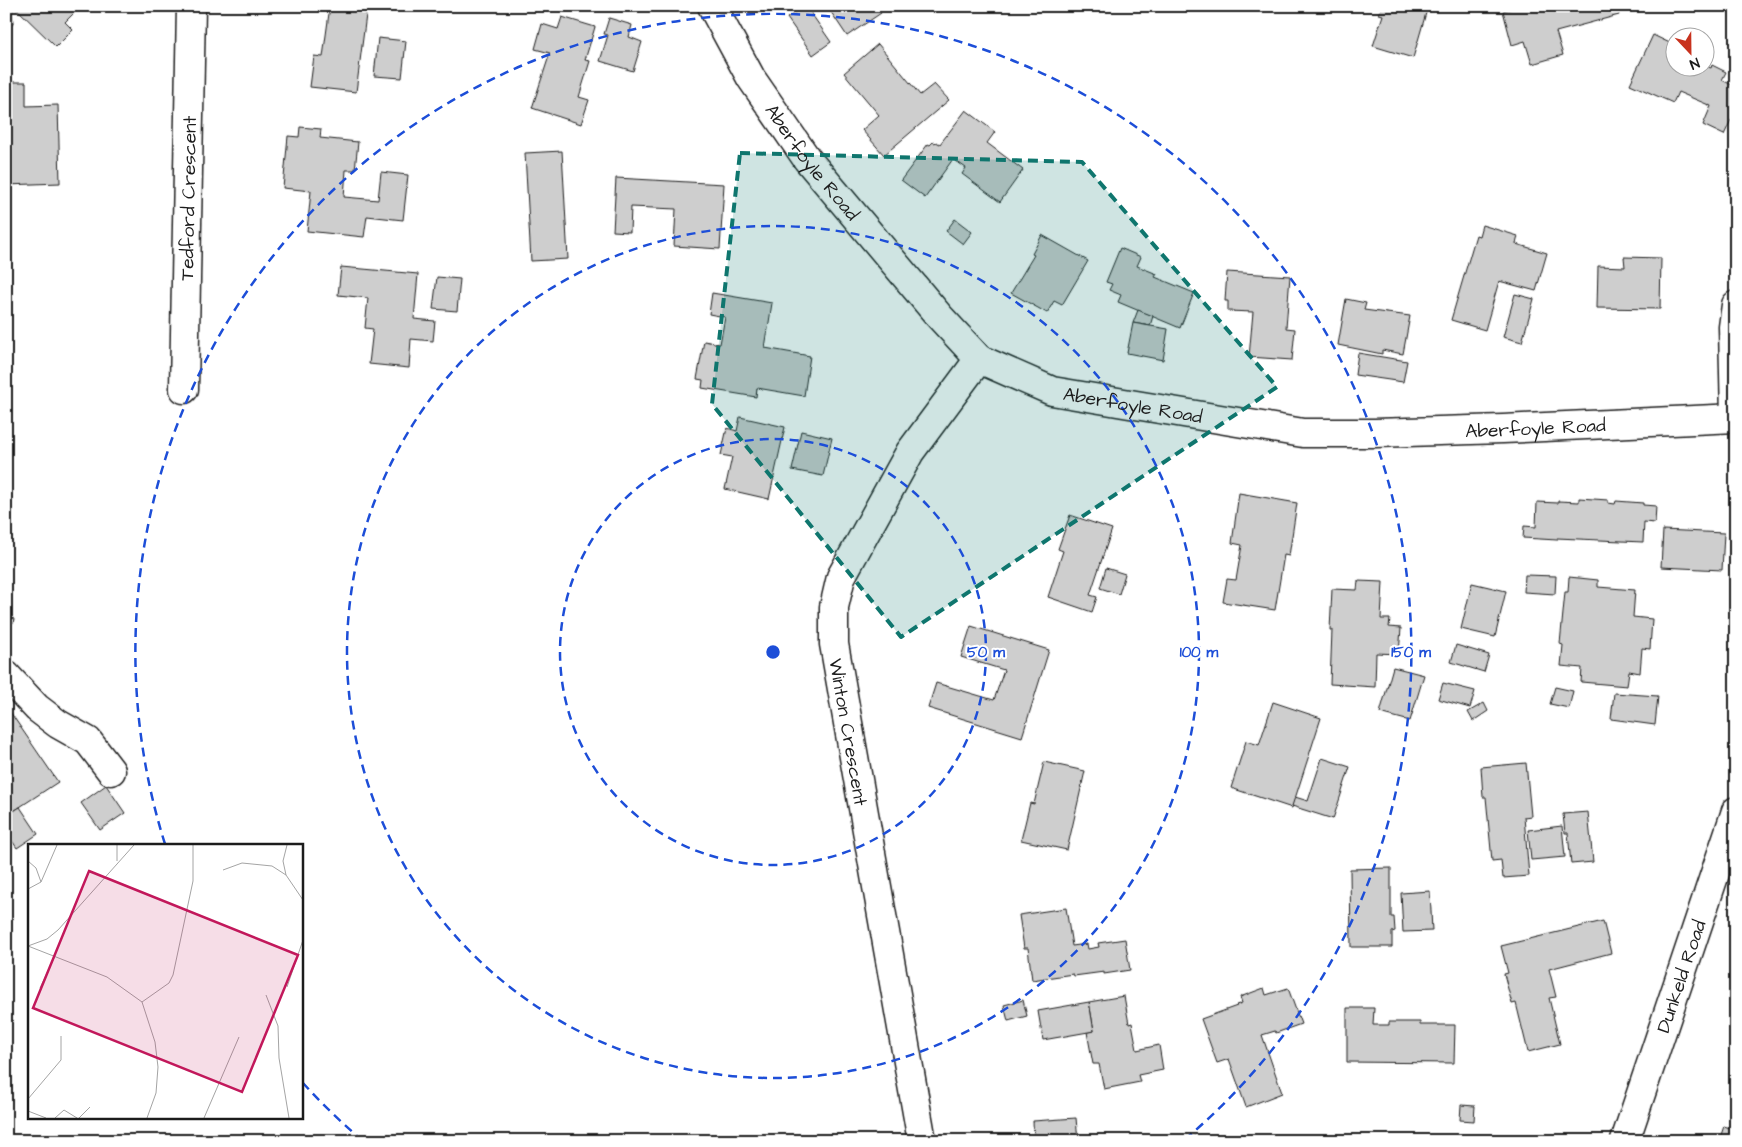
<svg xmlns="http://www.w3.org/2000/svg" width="1742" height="1147" font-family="'Architects Daughter',sans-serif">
	<rect width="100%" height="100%" fill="#fff"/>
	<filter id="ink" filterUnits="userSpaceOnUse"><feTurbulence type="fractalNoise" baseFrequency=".02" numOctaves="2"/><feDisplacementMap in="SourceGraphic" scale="10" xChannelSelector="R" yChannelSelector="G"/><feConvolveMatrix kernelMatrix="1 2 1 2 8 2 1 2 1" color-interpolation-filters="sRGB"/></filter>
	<g filter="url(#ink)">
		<g fill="#cecece" stroke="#1c1c1c">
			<path d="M6 6H12L13 24 6 31Z"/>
			<path d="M14 6H72L76 11 65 22 73 30 56 47Z"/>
			<path d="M330 6 367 7 356 92 310 87 314 56 323 57Z"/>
			<path d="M804 6H806L831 42 813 55 787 18Z"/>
			<path d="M827 6H876L881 13 847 36Z"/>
			<path d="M1382 6H1428L1413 58 1373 46 1383 15 1379 14Z"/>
			<path d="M1520 6H1617L1619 15 1556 32 1563 55 1532 64 1525 41 1512 45 1503 11Z"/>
			<path d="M562 17 595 27 585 60 590 61 579 97 589 100 581 124 532 108 550 53 535 49 542 24 558 29Z"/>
			<path d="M609 18 632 25 629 37 642 42 633 71 600 61 608 35 604 34Z"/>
			<path d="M1653 35 1674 45V68H1704V65L1711 68 1712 65 1726 72 1722 80 1736 87V121L1731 120 1724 135 1703 125 1711 106 1678 92 1673 103 1630 84Z"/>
			<path d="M378 38 406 41 402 78 374 76Z"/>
			<path d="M878 44 920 95 934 84 949 100 884 155 862 130 879 115 844 73Z"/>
			<path d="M6 82H26V106L58 105 60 183 6 185Z"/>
			<path d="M966 110 995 132 987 143 1023 170 1000 202 962 174 966 168 953 159 925 198 901 180 928 144 930 145 933 142 935 143 936 142 940 144Z"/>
			<path d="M300 127 321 129 320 138 358 142 355 170H346L344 197 378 200 381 172 408 175 403 220 367 216 364 237 307 231 311 191 283 188 288 136 299 137Z"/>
			<path d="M562 151 568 259 531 261 525 153Z"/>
			<path d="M616 178 724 184 720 249 674 246 676 209 631 207 630 232 613 231Z"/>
			<path d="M955 219 972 232 963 244 946 231Z"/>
			<path d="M1482 225 1518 236 1516 244 1547 253 1536 291 1499 281 1485 330 1451 320 1476 235 1479 236Z"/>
			<path d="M1042 235 1088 261 1062 305 1054 301 1047 313 1011 293 1034 255 1032 254Z"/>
			<path d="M1120 248 1141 257 1137 266 1157 274 1155 277 1194 293 1180 328 1118 302 1121 295 1109 290 1112 284 1106 282Z"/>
			<path d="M1624 257 1661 258 1660 309 1597 308 1598 266 1625 267Z"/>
			<path d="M341 267 418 274 414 319 435 321 433 341 411 339 409 368 369 364 373 329 365 328 368 298 338 295Z"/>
			<path d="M1227 272 1290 276 1286 328 1295 329 1292 360 1249 357 1253 312 1228 311V301H1225Z"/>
			<path d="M437 277 460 279 457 311 433 309Z"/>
			<path d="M712 293 772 303 765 348 810 356 804 396 757 388 756 397 702 388 703 380 697 379 704 341 720 344 725 317 709 314Z"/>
			<path d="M1515 294 1534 299 1522 342 1503 337Z"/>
			<path d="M1346 299 1366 303 1364 310 1410 316 1403 354 1382 350V354L1338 345Z"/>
			<path d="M1138 310 1153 316 1150 326 1133 323Z"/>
			<path d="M1133 323 1168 329 1163 360 1127 353Z"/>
			<path d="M1358 353 1407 361 1403 382 1355 375Z"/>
			<path d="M740 417 785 427 769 499 725 489 732 457 721 455 727 428 737 431Z"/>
			<path d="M801 431 832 438 823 476 792 470Z"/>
			<path d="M1239 493 1297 503 1289 556 1284 555 1275 610 1223 602 1227 579 1236 580 1242 545 1232 543Z"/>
			<path d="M1579 498 1608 500V503L1615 504 1616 501 1643 503V505L1656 506 1655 523 1644 522 1643 542 1557 538V540L1523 538 1524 526 1536 527 1537 502 1558 503V501L1579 502Z"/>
			<path d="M1070 515 1112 529 1090 595 1097 597 1092 612 1048 597 1063 551 1058 549Z"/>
			<path d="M1663 530 1724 533 1722 570 1661 567Z"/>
			<path d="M1106 568 1125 574 1119 594 1100 588Z"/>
			<path d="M1525 575 1556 576 1555 594 1524 592Z"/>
			<path d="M1569 577 1598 580V587L1635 590 1633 617 1652 619 1650 649 1642 648 1640 673 1629 671 1627 686 1581 682 1582 668 1561 666 1563 645 1560 644 1565 592H1568Z"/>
			<path d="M1358 581 1383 582 1381 619H1390L1389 627 1401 628 1399 654 1376 653 1375 687 1330 684 1332 630H1330L1332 589 1357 590Z"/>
			<path d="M1472 583 1506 591 1495 637 1461 629Z"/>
			<path d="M6 609 15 621 6 628Z"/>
			<path d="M971 626 1049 650 1022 737 928 708 936 683 994 700 1004 670 961 657Z"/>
			<path d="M1456 645 1489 655 1484 672 1451 662Z"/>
			<path d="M1393 667 1424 675 1410 721 1380 713Z"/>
			<path d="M1443 683 1475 691 1470 708 1438 699Z"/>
			<path d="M1555 687 1573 691 1569 708 1550 704Z"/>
			<path d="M1614 693 1658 696 1655 725 1611 719Z"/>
			<path d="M1273 702 1321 718 1292 808 1231 788 1246 741 1259 745Z"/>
			<path d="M1484 703 1488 711 1473 721 1468 712Z"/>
			<path d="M6 706 58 782 6 816Z"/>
			<path d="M1322 758 1350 767 1333 819 1292 806 1295 797 1308 801Z"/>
			<path d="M1044 762 1085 771 1067 850 1021 840 1030 803 1034 804Z"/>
			<path d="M1526 763 1531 816 1524 817 1529 876 1503 878 1501 860 1492 861 1486 797H1483L1481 767Z"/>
			<path d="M106 785 125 813 100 830 81 803Z"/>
			<path d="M20 807 38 834 17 848 6 832V816Z"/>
			<path d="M1588 812 1593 862 1571 864 1568 833H1565L1563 814Z"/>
			<path d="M1562 826 1565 857 1531 860 1528 830Z"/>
			<path d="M1391 868V917H1394L1395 931 1392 932V947H1351L1350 869Z"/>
			<path d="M1430 891 1432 931 1403 932 1401 893Z"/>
			<path d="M1066 908 1072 946 1087 944 1088 949 1099 947 1098 943 1125 939 1130 970 1104 974V972L1074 976 1073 974 1032 980 1028 948H1024L1019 915Z"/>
			<path d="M1603 921 1611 953 1549 969 1556 997 1549 998 1560 1044 1528 1052 1516 1003 1512 1004 1504 974 1508 973 1501 946Z"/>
			<path d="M1264 988 1266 995 1288 988 1301 1024 1276 1033 1275 1031 1262 1035 1282 1093 1246 1107 1229 1059 1217 1063 1201 1019 1237 1006 1236 1005 1242 1003 1240 997Z"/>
			<path d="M1124 996 1129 1024 1132 1023 1137 1050 1159 1045 1163 1070 1138 1075 1140 1082 1104 1089 1099 1064H1093L1087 1032 1094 1031 1089 1002Z"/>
			<path d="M1023 1000 1027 1016 1008 1021 1004 1005Z"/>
			<path d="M1089 1002 1094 1031 1043 1040 1038 1011Z"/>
			<path d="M1347 1008H1374L1373 1025H1389V1022H1420V1025H1455L1454 1063 1347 1062Z"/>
			<path d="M1461 1105 1475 1106 1474 1121 1460 1120Z"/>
			<path d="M1076 1118 1078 1141H1034L1033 1121Z"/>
			<path d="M1724 1126 1736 1130V1141H1719Z"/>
			<path d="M1195 1136 1197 1141H1180Z"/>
		</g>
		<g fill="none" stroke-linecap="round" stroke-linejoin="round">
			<defs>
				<g id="minor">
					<path id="s1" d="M712 6 751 78 807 159 939 316 979 359 1052 391 1303 433H1375L1503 429 1736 418"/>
					<path id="s2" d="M184 389 191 6"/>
					<path d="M1735 418 1733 327 1736 305"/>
					<path d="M6 675 37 708 58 724 88 741 111 771"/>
					<path d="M922 1141 834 644V607L841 577 910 452 979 359"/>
				</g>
				<g id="major">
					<path id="s3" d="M1625 1141 1736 811"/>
				</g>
			</defs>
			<use href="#minor" stroke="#1c1c1c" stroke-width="31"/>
			<use href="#major" stroke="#1c1c1c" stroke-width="31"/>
			<use href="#minor" stroke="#fff" stroke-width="28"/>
			<use href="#major" stroke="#fff" stroke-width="28"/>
		</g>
	</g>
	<path fill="#0f766e" fill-opacity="0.2" stroke="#0f766e" stroke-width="4" stroke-dasharray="10 6" stroke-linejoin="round" d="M740 153 1082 162 1277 387 901 637 712 404Z"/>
	<g fill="none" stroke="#1d4ed8" stroke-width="2.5" stroke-dasharray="9 6">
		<circle cx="773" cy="652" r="213"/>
		<circle cx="773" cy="652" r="426"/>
		<path d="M363 1141A638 638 0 0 1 303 1083M165 844A638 638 0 1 1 1183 1141"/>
	</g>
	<g text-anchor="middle" stroke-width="4" stroke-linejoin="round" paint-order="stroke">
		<g font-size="19" fill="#1c1c1c" stroke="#fff">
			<text dy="7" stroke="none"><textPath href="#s1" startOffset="186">Aberfoyle Road</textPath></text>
			<text dy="7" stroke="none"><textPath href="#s2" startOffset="191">Tedford Crescent</textPath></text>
			<text dy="7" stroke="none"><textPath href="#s1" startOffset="606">Aberfoyle Road</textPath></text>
			<text dy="7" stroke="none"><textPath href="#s1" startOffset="1011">Aberfoyle Road</textPath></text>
			<text transform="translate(849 732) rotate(80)" y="7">Winton Crescent</text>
			<text dy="7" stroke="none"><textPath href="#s3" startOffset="174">Dunkeld Road</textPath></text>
		</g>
	</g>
	<g transform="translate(28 844)">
		<rect width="275" height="275" fill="#fff"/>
		<path fill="none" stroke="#a4a4a4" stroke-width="1" d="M0 17 8 24 13 38M89 17V1M195 26 214 19 244 22 258 31 275 56M258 31 255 17 259 1M0 45 13 38 29 1M0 102 79 133 114 158 127 198 130 223 128 249 119 274M0 102 19 95 30 86 106 1M259 143 275 96M12 144 26 114M238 151 250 182 251 214 261 274M114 158 141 139 145 131 165 37V1M0 255 33 216V192M0 267 18 274M27 274 36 266 49 274M51 274 62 263M176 274 211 193"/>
		<path fill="#c2185b" fill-opacity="0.15" stroke="#c2185b" stroke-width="2.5" d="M61 27 270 111 214 248 5 164Z"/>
		<rect width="275" height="275" fill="none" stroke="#1c1c1c" stroke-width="2.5"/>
	</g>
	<circle cx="773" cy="652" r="8" fill="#1d4ed8" stroke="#fff" stroke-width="2.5"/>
	<g font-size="15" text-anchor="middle" font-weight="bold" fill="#1d4ed8" stroke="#fff" stroke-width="4" stroke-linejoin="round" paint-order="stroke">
		<text x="986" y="657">50 m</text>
		<text x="1199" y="657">100 m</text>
		<text x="1411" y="657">150 m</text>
	</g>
	<rect width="1742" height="1147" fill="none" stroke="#fff" stroke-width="25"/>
	<rect x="12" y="12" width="1717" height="1122" fill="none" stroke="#1c1c1c" stroke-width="2" filter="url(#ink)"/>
	<g transform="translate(1690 52) rotate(158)"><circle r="24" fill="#ffffff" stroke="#a4a4a4"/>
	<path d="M0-4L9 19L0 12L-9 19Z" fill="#c8321e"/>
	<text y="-8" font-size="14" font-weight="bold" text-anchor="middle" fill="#1c1c1c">N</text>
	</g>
</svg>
